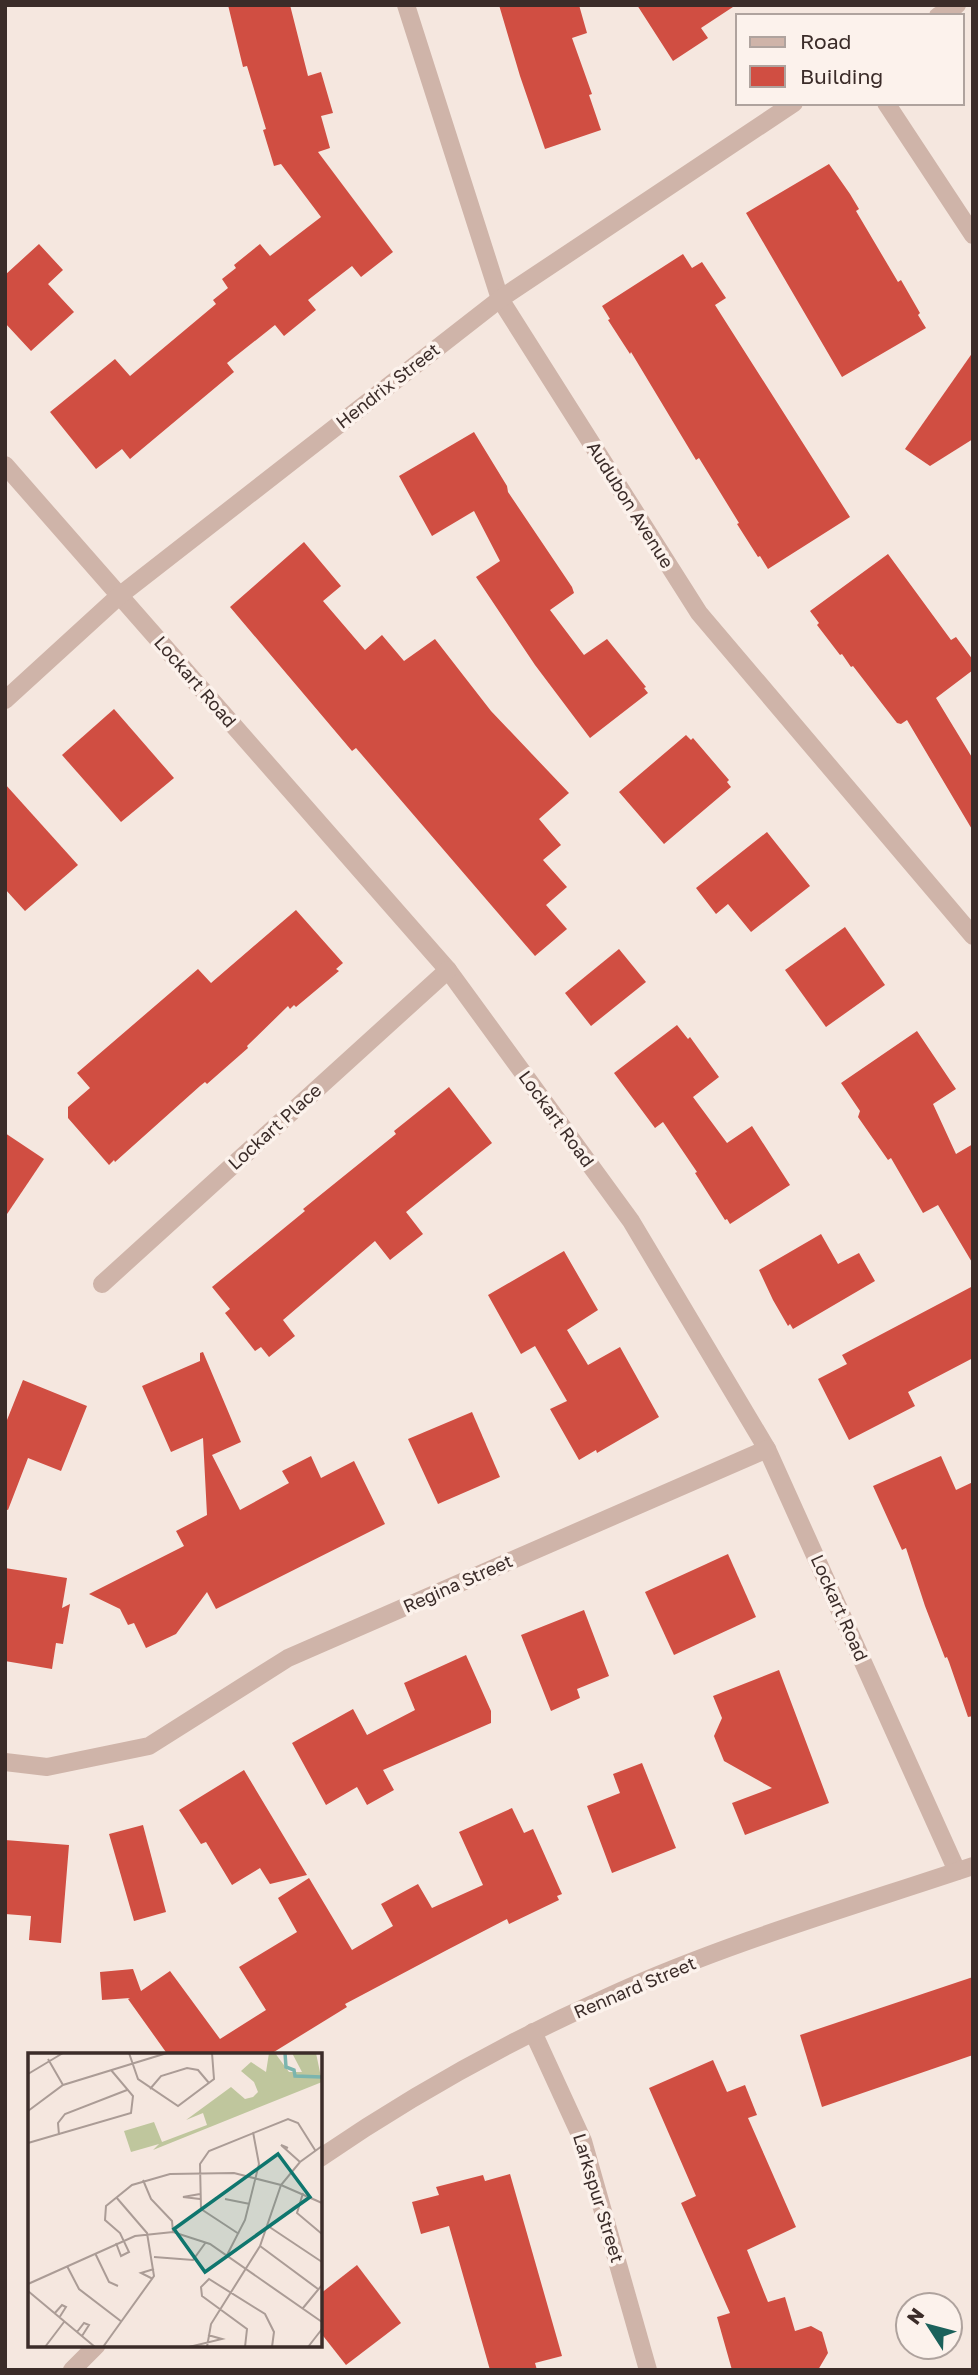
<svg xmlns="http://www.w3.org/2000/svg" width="978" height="2375" font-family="'Golos Text',sans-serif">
	<rect width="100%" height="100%" fill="#f5e7df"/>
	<g fill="#d04e42">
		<path d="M228 5H290L308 76 321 72 333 113 321 116 330 148 318 152 393 252 361 277 352 266 308 300 316 310 284 336 275 325 227 363 234 372 130 459 122 449 96 469 50 412 115 359 130 376 216 304 213 300 228 288 222 279 236 268 234 265 260 244 270 256 321 217 281 164 274 166 263 130 266 129 247 66 243 67Z"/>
		<path d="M499 5H579L587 33 572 38 592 94 589 95 601 130 545 149 520 76Z"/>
		<path d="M637 5H736L701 28 708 38 673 61Z"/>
		<path d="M829 164 850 194 859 209 856 211 898 282 901 280 920 313 918 315 926 328 842 377 746 213Z"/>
		<path d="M39 244 63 270 48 284 74 312 31 351 5 323V275Z"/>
		<path d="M683 254 692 268 702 262 726 298 715 305 850 517 768 569 760 556 758 557 737 524 739 523 699 458 696 460 631 352 630 354 608 320 610 319 602 306Z"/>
		<path d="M973 352V439L930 466 905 449Z"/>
		<path d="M474 432 507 486 508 492 572 587 574 593 550 610 584 655 607 639 646 687 644 688 648 693 590 738 535 665 476 577 500 561 474 511 432 536 399 476Z"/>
		<path d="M304 542 341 586 323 601 365 650 382 635 404 661 435 639 491 711 569 793 539 819 561 845 543 860 567 887 546 905 567 929 535 956 356 748 352 751 230 607Z"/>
		<path d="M888 554 951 640 956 637 973 660V670L936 698 973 759V831L907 720 901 724 897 723 853 666 851 667 842 654 840 655 817 625 819 623 810 611Z"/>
		<path d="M114 709 174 778 121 822 62 755Z"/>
		<path d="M686 735 691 740 693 738 729 780 727 782 731 787 664 844 619 792Z"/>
		<path d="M5 784 78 865 25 911 5 889Z"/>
		<path d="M767 832 810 886 751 932 728 904 716 914 696 888Z"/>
		<path d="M296 910 343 963 336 969 339 971 296 1007 294 1005 290 1009 288 1006 247 1046 248 1048 207 1084 205 1082 200 1086 115 1162 114 1160 109 1165 68 1118V1107L90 1088 77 1073 198 969 211 983Z"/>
		<path d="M845 927 885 985 826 1027 785 970Z"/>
		<path d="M619 949 646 982 591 1026 565 993Z"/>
		<path d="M677 1025 688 1039 690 1037 719 1077 693 1097 727 1143 752 1126 790 1185 730 1224 727 1219 725 1220 695 1173 697 1172 663 1122 655 1128 614 1073Z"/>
		<path d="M917 1031 956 1089 933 1104 956 1154 973 1144V1264L938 1205 923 1213 891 1158 888 1160 858 1117 860 1111 841 1083Z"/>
		<path d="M449 1087 492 1143 406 1212 423 1234 390 1260 375 1241 283 1320 295 1336 269 1357 261 1347 255 1351 225 1313 230 1309 212 1287 305 1211 303 1209 396 1134 394 1131Z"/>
		<path d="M5 1133 44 1159 5 1217Z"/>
		<path d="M821 1234 838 1264 859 1253 875 1281 793 1329 790 1324 788 1326 773 1300 759 1270Z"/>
		<path d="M564 1251 598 1310 567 1330 588 1365 620 1347 659 1417 597 1453 596 1450 579 1460 550 1409 567 1401 535 1346 521 1354 488 1295Z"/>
		<path d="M973 1286V1358L908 1392 915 1406 849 1440 818 1379 847 1364 842 1355Z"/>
		<path d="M203 1352 241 1442 212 1455 240 1510 289 1483 282 1471 311 1456 321 1478 354 1461 385 1524 216 1609 207 1592 176 1634 146 1648 134 1623 128 1625 120 1609 89 1594 184 1546 176 1531 207 1515 203 1438 171 1452 142 1386 200 1361V1353Z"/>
		<path d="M23 1380 87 1406 61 1471 28 1458 8 1510 5 1509V1425Z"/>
		<path d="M472 1412 500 1477 438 1504 408 1439Z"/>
		<path d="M941 1456 956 1490 973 1482V1716L968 1717 949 1662 947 1657 945 1658 925 1606 906 1548 902 1550 873 1486Z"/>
		<path d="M728 1554 756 1617 674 1655 645 1592Z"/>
		<path d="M5 1568 67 1578 62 1608 70 1604 63 1644 56 1643 52 1669 5 1661Z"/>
		<path d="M584 1610 609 1676 577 1689 580 1698 551 1711 521 1635Z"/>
		<path d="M466 1655 491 1711V1723L383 1770 394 1790 367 1805 357 1787 326 1805 292 1743 353 1709 367 1735 415 1710 404 1683Z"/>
		<path d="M779 1670 829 1803 745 1835 732 1803 772 1788 724 1761 714 1736 722 1718 713 1696Z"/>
		<path d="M642 1763 676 1848 612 1873 587 1806 620 1793 613 1774Z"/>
		<path d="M244 1770 307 1875 270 1884 260 1868 232 1885 206 1842 201 1844 179 1810Z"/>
		<path d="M512 1808 524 1833 533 1829 562 1894 557 1896 559 1900 509 1924 507 1919 447 1950 345 2004 347 2007 269 2055H168L128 1999 130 1998 102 2000 100 1972 133 1969 141 1991 170 1971 220 2039 266 2010 239 1967 297 1932 278 1898 309 1878 352 1950 393 1926 381 1904 418 1884 432 1908 483 1885 459 1832Z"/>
		<path d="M143 1825 166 1912 134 1921 109 1834Z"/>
		<path d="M5 1840 69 1845 61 1943 29 1940 31 1916 5 1914Z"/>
		<path d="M973 1977V2055L822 2107 800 2035Z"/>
		<path d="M713 2060 727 2092 745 2085 757 2115 748 2118 796 2227 747 2250 768 2302 785 2297 795 2331 811 2326 822 2332 828 2353 818 2370H732L717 2317 730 2313 681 2203 696 2196 649 2088Z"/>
		<path d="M510 2174 562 2356 535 2363 537 2370H490L449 2226 421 2234 412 2202 439 2195 436 2187 483 2175 485 2181Z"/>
		<path d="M357 2265 401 2323 346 2365 320 2332V2294Z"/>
	</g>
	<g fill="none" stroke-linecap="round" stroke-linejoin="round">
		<g stroke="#cfb4a9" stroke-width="18">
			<path d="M406 5 500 299 699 613 973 936"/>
			<path d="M938 16 957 5"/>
			<path d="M886 103 973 235"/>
			<path d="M5 465 448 970 631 1221 767 1449 957 1871"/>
			<path d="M5 700 119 596 500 299 794 103"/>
			<path d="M102 1284 448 970"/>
			<path d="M5 1762 47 1767 149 1746 288 1658 767 1449"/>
			<path d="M533 2032 583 2141 648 2370"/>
			<path d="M320 2158C412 2095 511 2040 612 1995 726 1943 854 1906 973 1866"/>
			<path d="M72 2370 97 2345"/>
		</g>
	</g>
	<g text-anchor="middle" stroke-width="7" stroke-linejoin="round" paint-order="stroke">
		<g font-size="18" fill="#3b2c29" stroke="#fcf2ec">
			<text transform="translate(388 386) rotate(-38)" y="6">Hendrix Street</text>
			<text transform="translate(630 505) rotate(58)" y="6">Audubon Avenue</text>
			<text transform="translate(195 682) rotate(49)" y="6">Lockart Road</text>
			<text transform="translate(556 1119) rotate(54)" y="6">Lockart Road</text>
			<text transform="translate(275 1127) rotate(-42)" y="6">Lockart Place</text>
			<text transform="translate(458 1584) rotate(-24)" y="6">Regina Street</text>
			<text transform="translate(839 1608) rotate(66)" y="6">Lockart Road</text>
			<text transform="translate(635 1988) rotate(-23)" y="6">Rennard Street</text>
			<text transform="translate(598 2198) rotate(73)" y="6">Larkspur Street</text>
		</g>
	</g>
	<g transform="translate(28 2053)">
		<rect width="294" height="294" fill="#f5e7df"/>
		<path d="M241 0H247L261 19H274L264 0H288L294 29 125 97 131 91 103 99 96 78 126 69 134 89 179 72 175 60 158 67 203 34 217 46 225 44 230 39 226 29 213 18 223 9 238 19Z" fill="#bfc69d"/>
		<path fill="none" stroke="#7bb5ae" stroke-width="3.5" d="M257 0 258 14 266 17 267 23 294 24"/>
		<path fill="none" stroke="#ab9c96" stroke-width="2" d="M101 0 110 26 150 53 186 26 184 0M20 6 35 32M0 21 35 0M122 36 133 23 159 15 170 17 181 30M0 58 35 32 139 0M31 82 30 70 37 61 99 37M0 90 103 60 105 43 83 17M260 95 253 92 272 109M115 127 123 146 144 168 145 179M275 140 269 160 294 181M172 146 155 144 172 141M197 146 222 151M240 173 294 209M211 181 173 156 172 111 181 98 260 66 270 70 287 97M88 190 93 203 101 199 92 180 77 167 78 153 104 132 142 121 206 120 253 132 294 150M232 193 290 236M67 200 81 229 90 233M199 202 217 167 231 111 225 79M126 204 165 207 178 189M39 213 51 236 94 269M125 226 113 220 126 216M0 231 107 183 145 179 182 191 294 269M0 238 67 294M275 255 294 232M26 261 34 252 38 254 31 265M49 279 56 270 61 272 54 283M17 294 36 269M75 294 126 223 119 180 88 144M161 294 194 286 180 282M179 294 183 271 232 193 253 132 272 109 294 93M217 294 219 276 174 243 173 234 181 226 237 261 246 279 244 294M280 294 294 276"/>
		<path fill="#0f766e" fill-opacity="0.15" stroke="#0f766e" stroke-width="3.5" d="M250 101 282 144 177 219 146 176Z"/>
		<rect width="294" height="294" fill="none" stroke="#3b2c29" stroke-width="3.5"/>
	</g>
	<rect width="978" height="2375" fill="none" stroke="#3b2c29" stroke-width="14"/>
	<rect x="736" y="14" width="228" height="91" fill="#fcf2ec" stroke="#afa39e" stroke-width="2"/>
	<rect x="750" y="37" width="35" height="10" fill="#cfb4a9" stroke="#afa39e" stroke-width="2"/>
	<text x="800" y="49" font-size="21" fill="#3b2c29">Road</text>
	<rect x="750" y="66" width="35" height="21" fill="#d04e42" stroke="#afa39e" stroke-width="2"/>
	<text x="800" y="84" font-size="21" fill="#3b2c29">Building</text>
	<g transform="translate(929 2326) rotate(306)"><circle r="33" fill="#fcf2ec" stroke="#afa39e" stroke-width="2"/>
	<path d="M0-5L12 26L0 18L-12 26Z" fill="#1b615b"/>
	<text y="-10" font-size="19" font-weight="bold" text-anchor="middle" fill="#3b2c29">N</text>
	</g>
</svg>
